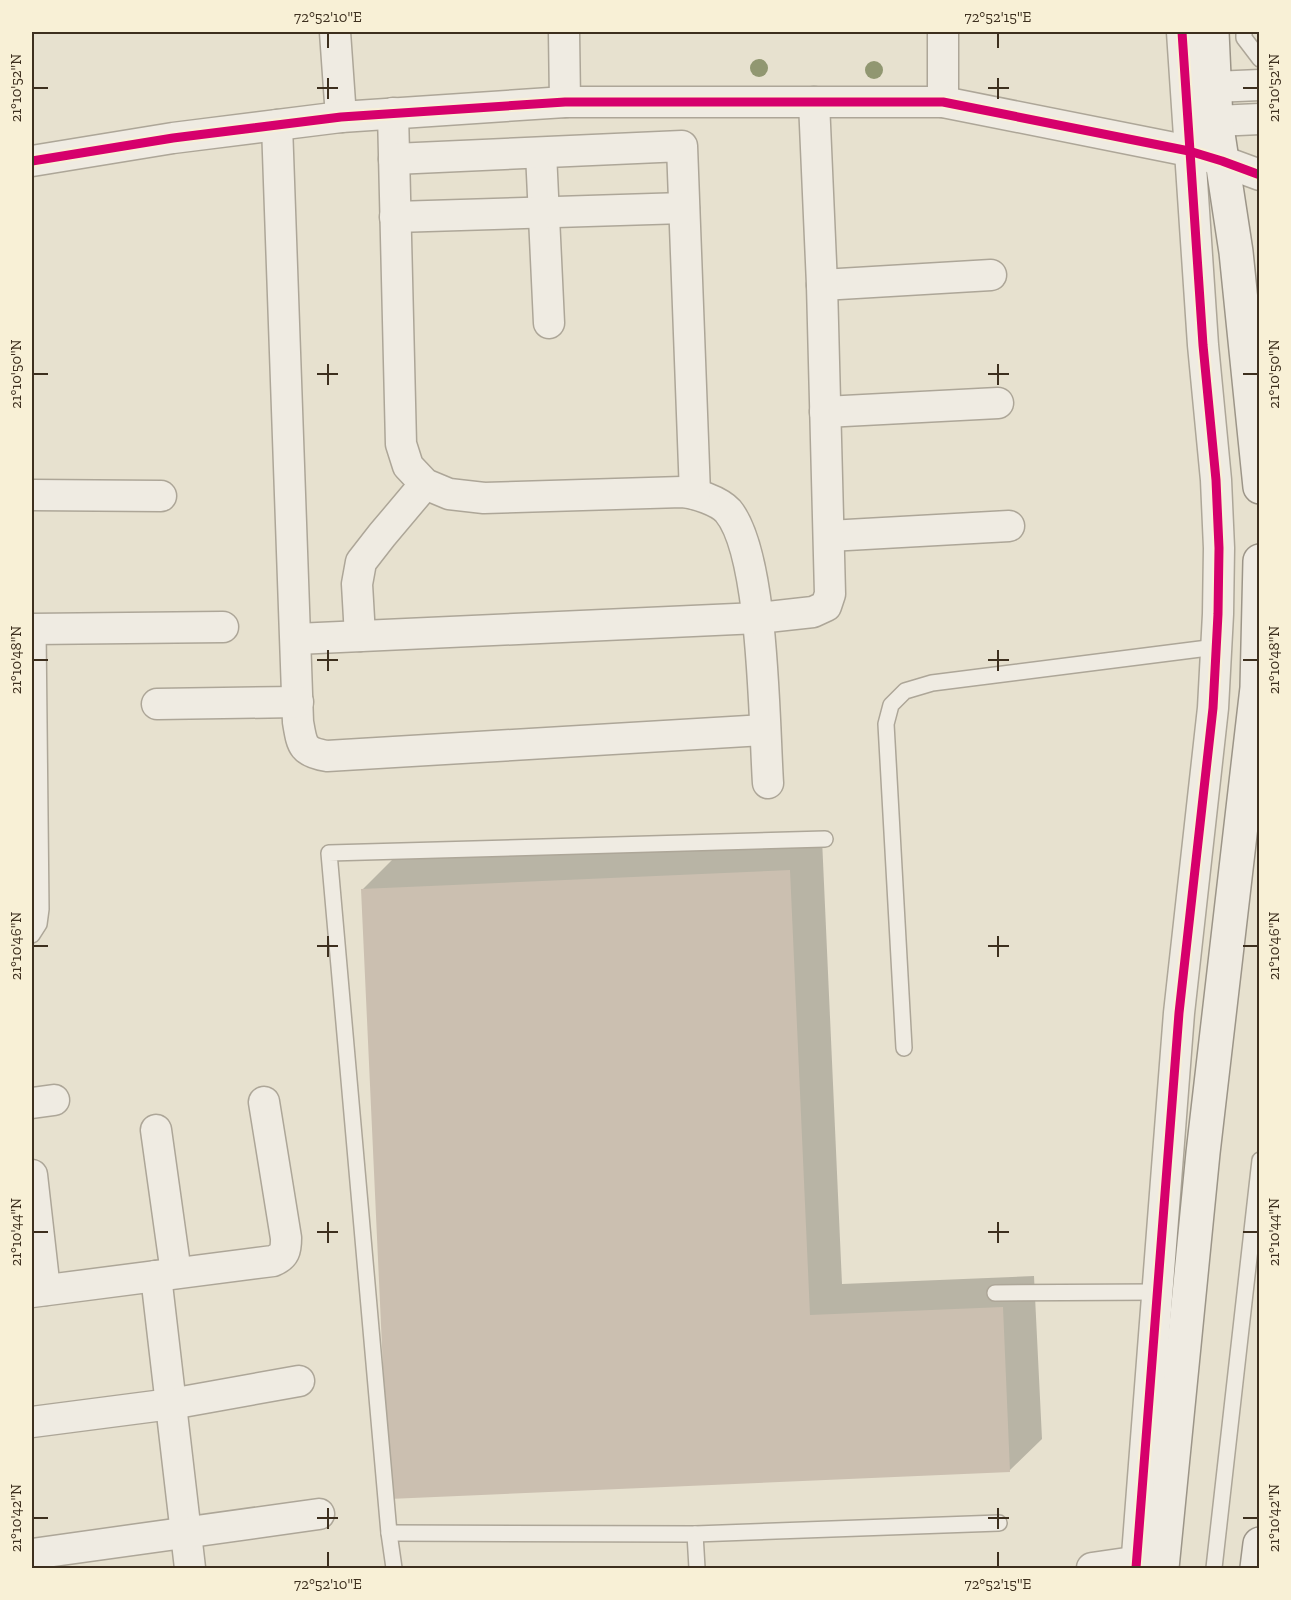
<svg xmlns="http://www.w3.org/2000/svg" width="1291" height="1600" font-family="'Zilla Slab',serif">
	<rect width="100%" height="100%" fill="#e7e1cf"/>
	<path fill="#0003" d="M822 839 842 1284 1034 1276 1042 1439 1009 1471 390 1498 363 889 395 857Z"/>
	<path fill="#cbbfb0" d="M790 870 810 1315 1003 1307 1010 1472 389 1499 361 889Z"/>
	<g fill="none" stroke-linecap="round" stroke-linejoin="round">
		<defs>
			<g id="service">
				<path d="M1244 32V38L1260 59"/>
				<path d="M32 935 39 924 41 909 38 629"/>
				<path d="M904 1048 886 724 891 705 905 691 932 683 1216 647"/>
				<path d="M995 1293 1157 1292"/>
				<path d="M389 1533 695 1534 999 1523"/>
				<path d="M695 1534 697 1568"/>
				<path d="M394 1568 389 1533 329 853 825 839"/>
				<path d="M1214 1568 1260 1160"/>
			</g>
			<g id="minor">
				<path d="M335 32 341 117"/>
				<path d="M564 32 565 102"/>
				<path d="M943 32V102"/>
				<path d="M1214 87 1260 85"/>
				<path d="M393 113 401 444 408 466 425 484 449 494 484 498 682 492C695 493 719 501 728 511 764 554 764 723 768 783"/>
				<path d="M1216 121 1260 119"/>
				<path d="M277 125 298 722C302 745 302 752 327 756L765 730"/>
				<path d="M541 153 549 323"/>
				<path d="M394 159 682 146 695 494"/>
				<path d="M32 161 173 138 341 117 565 102H943L1189 151 1222 161 1260 175"/>
				<path d="M395 217 684 208"/>
				<path d="M822 285 991 275"/>
				<path d="M825 412 998 403"/>
				<path d="M32 495 161 496"/>
				<path d="M829 536 1009 526"/>
				<path d="M32 629 223 627"/>
				<path d="M360 636 357 584 361 562 382 535 425 484"/>
				<path d="M296 639 758 618 813 612 826 606 830 594 822 285 814 102"/>
				<path d="M157 704 298 702"/>
				<path d="M32 1103 54 1100"/>
				<path d="M156 1130 176 1273"/>
				<path d="M32 1175 45 1290"/>
				<path d="M156 1276 190 1568"/>
				<path d="M32 1292 273 1261C285 1256 286 1250 286 1238L264 1102"/>
				<path d="M32 1422 171 1404 299 1381"/>
				<path d="M32 1554 319 1514"/>
				<path d="M1092 1568 1154 1559"/>
				<path d="M1136 1568 1179 1013 1213 708 1218 614 1219 548 1216 480 1203 345 1182 32"/>
			</g>
			<g id="secondary">
				<path d="M1212 32 1216 121 1236 252 1260 487"/>
				<path d="M1162 1568 1203 1153 1257 688 1260 561"/>
				<path d="M1257 1568 1260 1544"/>
			</g>
		</defs>
		<use href="#service" stroke="#ada698" stroke-width="18"/>
		<use href="#minor" stroke="#ada698" stroke-width="33"/>
		<use href="#secondary" stroke="#9c9588" stroke-width="36"/>
		<use href="#service" stroke="#efebe2" stroke-width="15"/>
		<use href="#minor" stroke="#efebe2" stroke-width="30"/>
		<use href="#secondary" stroke="#efebe2" stroke-width="33"/>
		<defs>
			<g id="cycleway">
				<path d="M32 161 173 138 341 117 565 102H943L1189 151 1222 161 1260 175"/>
				<path d="M1136 1568 1179 1013 1213 708 1218 614 1219 548 1216 480 1203 345 1182 32"/>
			</g>
		</defs>
		<use href="#cycleway" stroke="#f8f0d6" stroke-width="13"/>
		<use href="#cycleway" stroke="#d6006c" stroke-width="9"/>
	</g>
	<g fill="#919771">
		<circle cx="759" cy="68" r="9"/>
		<circle cx="874" cy="70" r="9"/>
	</g>
	<path fill="none" stroke="#3d2f1e" stroke-width="2" d="M328 33V48M998 33V48M328 78V99M998 78V99M33 88H48M317 88H338M988 88H1009M1243 88H1258M328 364V385M998 364V385M33 374H48M317 374H338M988 374H1009M1243 374H1258M328 650V671M998 650V671M33 660H48M317 660H338M988 660H1009M1243 660H1258M328 936V957M998 936V957M33 946H48M317 946H338M988 946H1009M1243 946H1258M328 1222V1243M998 1222V1243M33 1232H48M317 1232H338M988 1232H1009M1243 1232H1258M328 1508V1529M998 1508V1529M33 1518H48M317 1518H338M988 1518H1009M1243 1518H1258M328 1552V1567M998 1552V1567"/>
	<rect width="1291" height="1600" fill="none" stroke="#f8f0d6" stroke-width="66"/>
	<rect x="33" y="33" width="1225" height="1534" fill="none" stroke="#3d2f1e" stroke-width="2"/>
	<g font-size="15" text-anchor="middle" fill="#3d2f1e">
		<text x="328" y="22">72°52'10"E</text>
		<text x="998" y="22">72°52'15"E</text>
		<text transform="translate(16 88) rotate(-90)" y="5">21°10'52"N</text>
		<text transform="translate(1274 88) rotate(-90)" y="5">21°10'52"N</text>
		<text transform="translate(16 374) rotate(-90)" y="5">21°10'50"N</text>
		<text transform="translate(1274 374) rotate(-90)" y="5">21°10'50"N</text>
		<text transform="translate(16 660) rotate(-90)" y="5">21°10'48"N</text>
		<text transform="translate(1274 660) rotate(-90)" y="5">21°10'48"N</text>
		<text transform="translate(16 946) rotate(-90)" y="5">21°10'46"N</text>
		<text transform="translate(1274 946) rotate(-90)" y="5">21°10'46"N</text>
		<text transform="translate(16 1232) rotate(-90)" y="5">21°10'44"N</text>
		<text transform="translate(1274 1232) rotate(-90)" y="5">21°10'44"N</text>
		<text transform="translate(16 1518) rotate(-90)" y="5">21°10'42"N</text>
		<text transform="translate(1274 1518) rotate(-90)" y="5">21°10'42"N</text>
		<text x="328" y="1589">72°52'10"E</text>
		<text x="998" y="1589">72°52'15"E</text>
	</g>
</svg>
